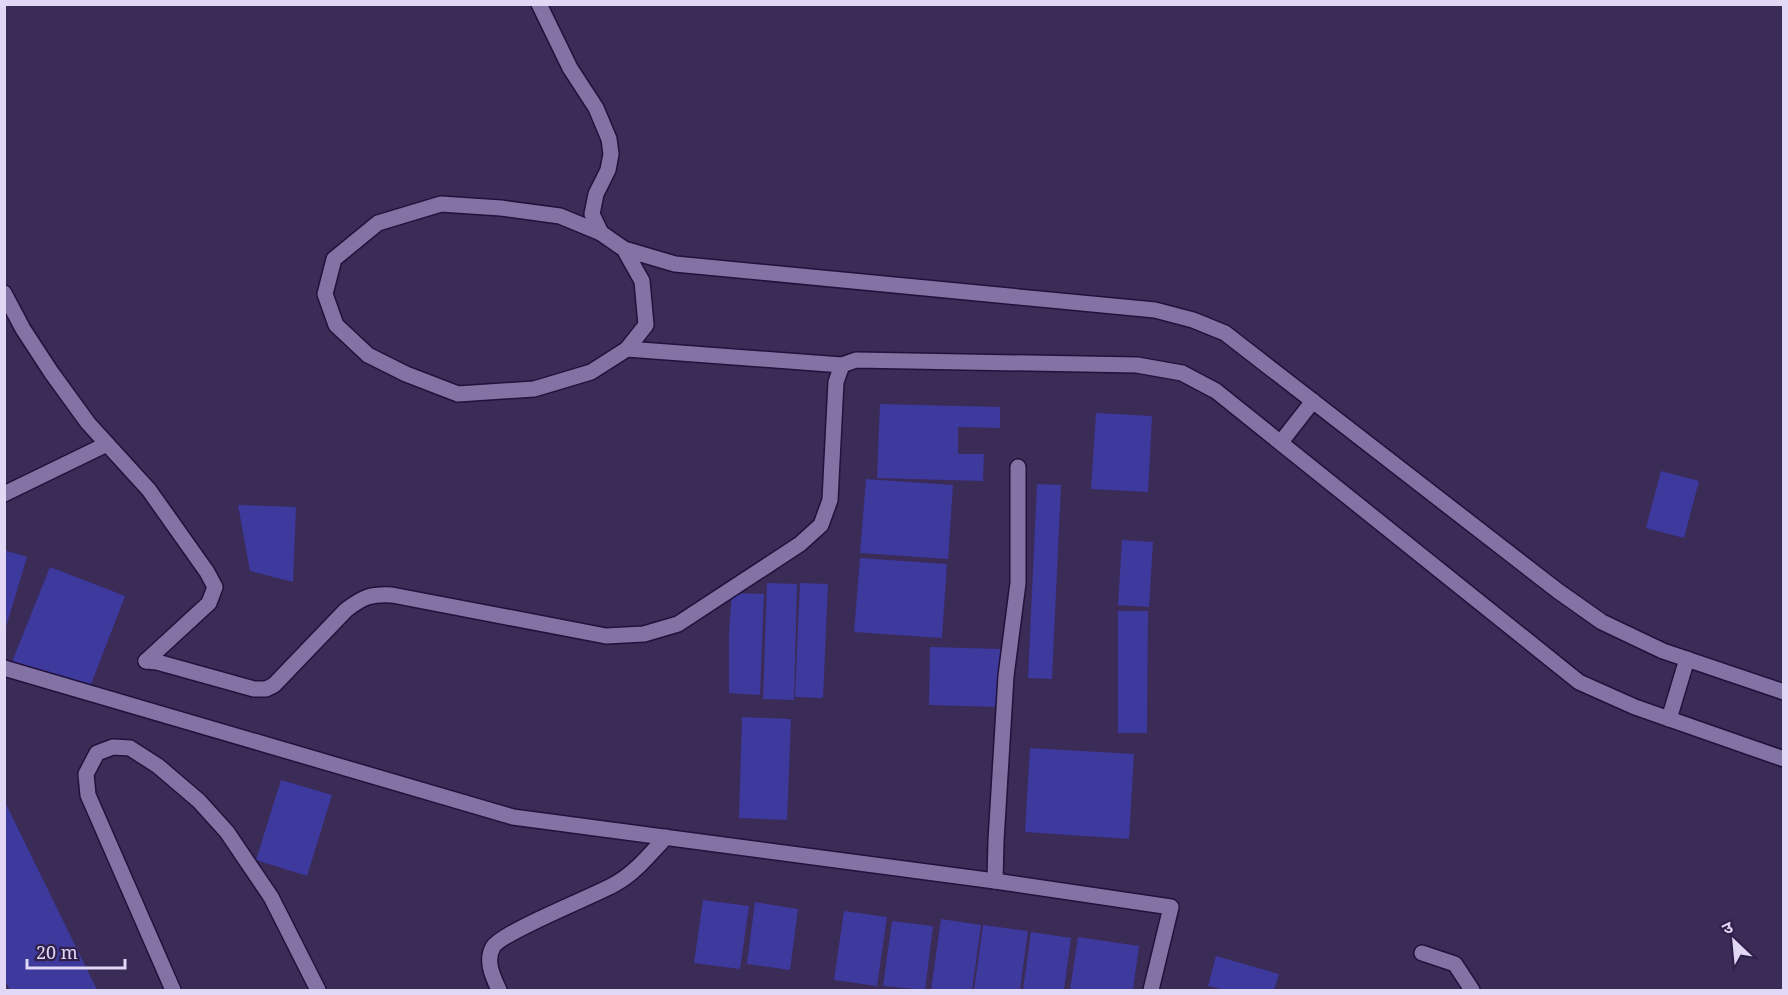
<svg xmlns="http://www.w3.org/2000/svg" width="1788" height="995" font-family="'Noto Serif','Noto Sans Devanagari',serif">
	<rect width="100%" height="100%" fill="#3b2b57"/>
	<g fill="#3d399d">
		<path d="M880 404 1000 407V428L958 427V454H984L983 481 877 478Z"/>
		<path d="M1096 413 1152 416 1148 492 1091 489Z"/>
		<path d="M1661 471 1699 481 1684 538 1646 528Z"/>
		<path d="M866 479 953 485 948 559 860 553Z"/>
		<path d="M1037 484 1061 485 1052 679 1028 678Z"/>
		<path d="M238 505 296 507 293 582 250 571Z"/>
		<path d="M1122 540 1153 542 1149 607 1118 605Z"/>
		<path d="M4 550 27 557 5 630H4Z"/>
		<path d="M860 558 947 564 942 638 854 632Z"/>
		<path d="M50 567 125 596 88 692 12 662Z"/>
		<path d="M767 583 797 584 794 700 763 699Z"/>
		<path d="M800 583 828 584 823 698 795 697Z"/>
		<path d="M732 593 764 594 760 695 729 693V632Z"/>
		<path d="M1118 611H1148L1147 733H1118Z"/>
		<path d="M930 647 1001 649 999 707 929 705Z"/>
		<path d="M742 717 791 719 787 820 739 818Z"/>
		<path d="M1030 748 1134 754 1129 839 1025 832Z"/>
		<path d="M281 780 332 795 307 876 256 860Z"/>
		<path d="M4 800 97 990H10L4 979Z"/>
		<path d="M703 900 749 906 740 969 694 963Z"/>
		<path d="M755 902 798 909 790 970 747 964Z"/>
		<path d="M844 911 887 917 877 986 834 980Z"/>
		<path d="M941 919 981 925 972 990H931Z"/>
		<path d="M892 921 933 926 925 990 883 986Z"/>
		<path d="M983 925 1028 931 1020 990H974Z"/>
		<path d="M1031 932 1071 938 1064 990H1023Z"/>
		<path d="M1078 937 1139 946 1133 990H1070Z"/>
		<path d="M1216 956 1279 974 1274 990H1226L1208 986Z"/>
	</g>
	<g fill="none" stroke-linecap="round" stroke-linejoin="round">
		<defs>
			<g id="minor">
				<path d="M539 4 570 68 596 108 609 139 611 154 608 170 596 194 592 214 601 233"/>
				<path d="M624 249 642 281 646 325 627 349 591 372 534 389 458 394 406 374 368 355 336 325 325 294 334 259 378 223 441 204 501 208 560 216 601 233 624 249 675 264 1155 310 1193 320 1225 333 1558 591 1602 622 1663 651 1784 692"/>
				<path d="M4 293 23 329 51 372 88 423 149 490 207 572 215 587 209 603 146 661"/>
				<path d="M627 349 842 365 856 360 1137 365 1182 373 1216 391 1579 682 1635 707 1784 759"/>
				<path d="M1281 442 1313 401"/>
				<path d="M4 494 107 444"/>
				<path d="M146 661 157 662 254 689H266L274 685 346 610C363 597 370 594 392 595L606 636 644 634 678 624 800 544 821 525 830 500 836 382 842 365"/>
				<path d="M4 668 513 817 995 881 1171 907 1151 990"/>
				<path d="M1669 719 1687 659"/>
				<path d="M995 881 996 841 1006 676 1018 583V467"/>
				<path d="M1422 953 1455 964 1472 990"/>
				<path d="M173 990 88 795 86 774 97 753 113 747 130 748 158 766 199 801 227 832 271 897 318 990"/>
				<path d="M499 990C493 977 485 961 493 947 502 932 594 896 615 884 636 872 650 854 666 837"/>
			</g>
		</defs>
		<use href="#minor" stroke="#22113b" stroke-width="18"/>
		<use href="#minor" stroke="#8373a4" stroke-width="15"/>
	</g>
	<rect width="1788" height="995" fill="none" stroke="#e0d8f4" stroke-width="12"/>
	<g transform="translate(1734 941) rotate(334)" stroke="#31204b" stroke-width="4.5" paint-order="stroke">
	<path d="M0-4.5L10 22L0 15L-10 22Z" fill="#e0d8f4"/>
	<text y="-9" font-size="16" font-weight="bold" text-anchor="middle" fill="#e0d8f4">उ</text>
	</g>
	<path d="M27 959v9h98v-9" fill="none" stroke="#e0d8f4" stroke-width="3"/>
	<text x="36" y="959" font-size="18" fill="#e0d8f4" stroke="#31204b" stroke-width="4.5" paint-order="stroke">20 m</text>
</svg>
